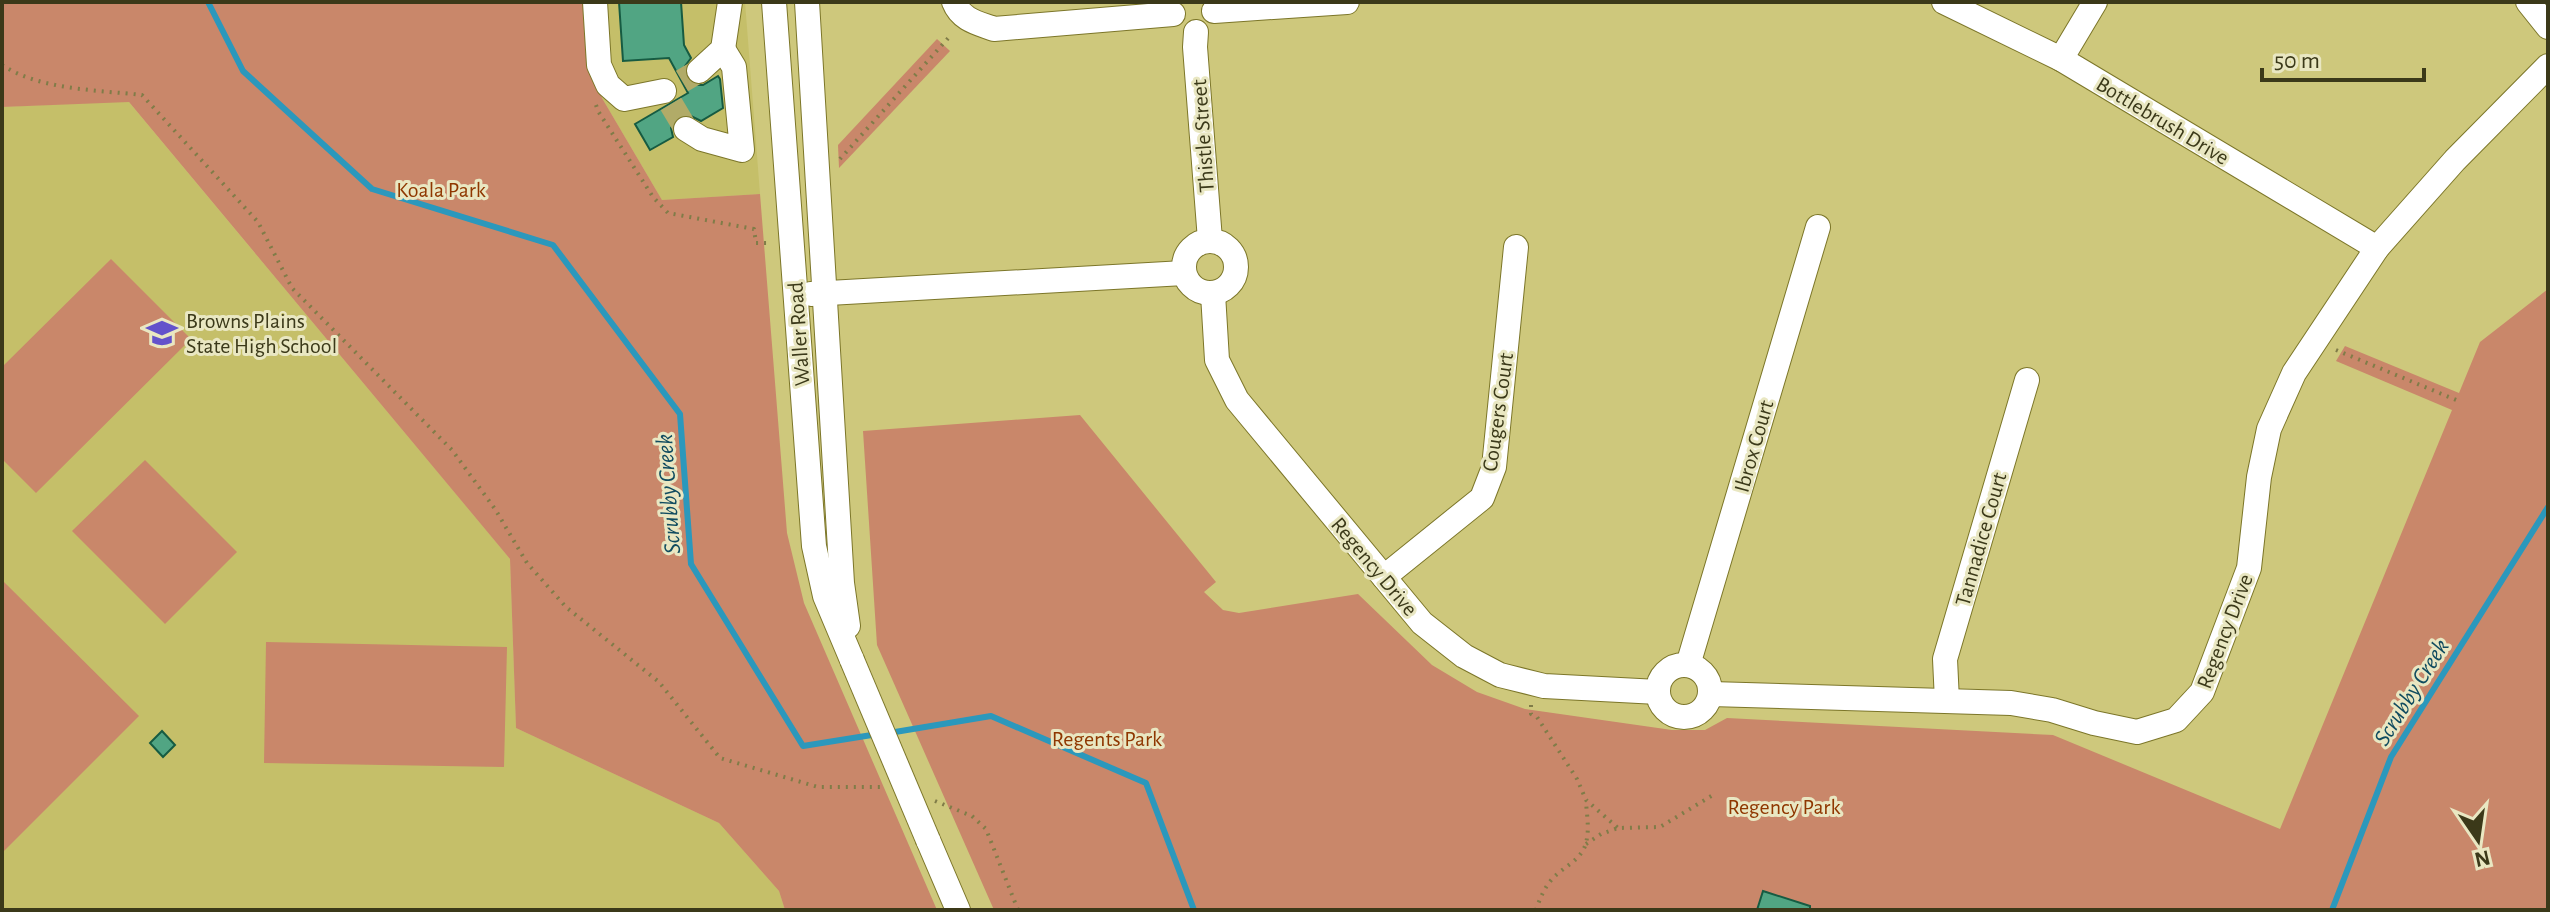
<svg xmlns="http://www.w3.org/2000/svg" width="2550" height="912" font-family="'Alegreya Sans',sans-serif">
	<rect width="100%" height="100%" fill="#cec87c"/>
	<g fill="#c5bf69">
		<path d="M588 2H745L760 194 662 200 602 98 593 70Z"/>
		<path d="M128 101 510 559 516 728 719 823 779 891 785 910H2V107Z"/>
	</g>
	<g fill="#c9876a">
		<path d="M2 2H588L593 70 602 98 662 200 760 194 787 533 804 603 937 910H785L779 891 719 823 516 728 510 559 129 102 2 107Z"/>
		<path d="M937 39 950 51 839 168 838 145Z"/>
		<path d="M111 259 191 339 36 493 2 459V367Z"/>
		<path d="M2548 289V910H1799L1801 903 1763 891 1757 910H994L877 645 863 431 1080 415 1216 582 1204 592 1223 610 1239 613 1358 594 1432 665 1477 692 1525 709 1672 730H1705L1727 718 2053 735 2280 829 2452 410 2336 361 2345 346 2459 393 2480 342Z"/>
		<path d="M145 460 237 552 165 624 72 531Z"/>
		<path d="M2 580 139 716 2 853Z"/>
		<path d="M266 642 507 647 504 767 264 763Z"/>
	</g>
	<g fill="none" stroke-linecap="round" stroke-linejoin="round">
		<g stroke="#2b98bc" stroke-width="6">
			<path d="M208 2 243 71 372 189 553 245 680 414 691 564 803 746 878 734"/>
			<path d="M889 733 991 716 1146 783 1194 910"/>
			<path d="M2332 910 2391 757 2548 507"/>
		</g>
	</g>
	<g fill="#51a583" stroke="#165b42" stroke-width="2">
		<path d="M619 2H681L684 45 691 58 685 66V75L689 82 695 85H703L718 76 720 79 723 108 701 121 687 114 678 116 671 128 673 137 650 150 635 124 688 93 669 58 623 61Z"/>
		<path d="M162 731 175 745 163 757 150 743Z"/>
		<path d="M1763 891 1810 906V910H1757Z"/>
	</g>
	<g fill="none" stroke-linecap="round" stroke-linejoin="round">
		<g stroke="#b1ab68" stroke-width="24" stroke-dasharray="24 12" stroke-linecap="butt">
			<path d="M682 81 699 71"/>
			<path d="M671 104 686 129"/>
		</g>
		<defs>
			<g id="minor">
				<path d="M595 2 599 65 608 85 624 99 664 91"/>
				<path d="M774 2 814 546 825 596 852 660"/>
				<path d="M807 2 842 583 848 626"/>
				<path d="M954 2C961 20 978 23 994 29L1173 14"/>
				<path d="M1944 2 2061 59 2377 248"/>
				<path d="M2528 2 2548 27"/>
				<path d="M1214 11 1347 2"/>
				<path d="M1196 32 1195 47 1210 240"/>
				<path d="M2061 59 2095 2"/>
				<path d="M699 71 723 49 730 2"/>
				<path d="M686 129 702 139 742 150 734 67 723 49"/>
				<circle cx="1210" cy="267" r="26"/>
				<path d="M811 294 1184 273"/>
				<path d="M1213 294 1217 360 1237 400 1422 623 1464 656 1500 675 1544 686 1658 692"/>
				<path d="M1384 577 1482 498 1494 467 1516 247"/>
				<circle cx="1684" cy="691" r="26"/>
				<path d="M1688 665 1818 227"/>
				<path d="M1711 694 2011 703 2052 710 2094 723 2137 732 2176 720 2202 692 2249 568 2259 477 2269 429 2294 373 2377 248 2455 160 2548 66"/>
				<path d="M1947 701 1945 659 2027 380"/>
				<path d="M928 840 958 910"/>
			</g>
		</defs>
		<use href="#minor" stroke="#7c7629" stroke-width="26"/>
		<g stroke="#807c48" stroke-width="4" stroke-dasharray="2 6" stroke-linecap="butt">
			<path d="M2 65C40 90 98 90 142 95L258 222 292 288 452 450 495 509 527 563 566 607 659 682 720 758 818 787H881"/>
			<path d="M596 105 598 111 653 197 668 213 754 229 756 243H769"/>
			<path d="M840 159 951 35"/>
			<path d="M2336 350 2461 402"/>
			<path d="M1531 705V714L1537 717 1577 779 1586 800 1618 828"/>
			<path d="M935 801 972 816 986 829 1018 910"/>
			<path d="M1586 844 1601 834 1618 828 1660 827 1713 795"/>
			<path d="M1536 910C1540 898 1545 886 1554 877 1564 867 1580 860 1585 846 1590 832 1587 817 1586 802"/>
		</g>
		<use href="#minor" stroke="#fff" stroke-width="24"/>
		<defs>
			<path id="minor-bridge" d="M852 660 928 840"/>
		</defs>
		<use href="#minor-bridge" stroke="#7c7629" stroke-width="26" stroke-linecap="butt"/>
		<use href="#minor-bridge" stroke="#fff" stroke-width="24"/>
	</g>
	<defs>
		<symbol id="school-bare" viewBox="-9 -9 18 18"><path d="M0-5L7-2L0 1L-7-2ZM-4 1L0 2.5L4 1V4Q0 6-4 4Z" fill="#6352cb" stroke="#e9e7c2" stroke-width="2.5" paint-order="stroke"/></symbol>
	</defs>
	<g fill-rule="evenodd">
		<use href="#school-bare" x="140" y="311" width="44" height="44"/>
	</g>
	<g text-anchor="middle" stroke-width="6" stroke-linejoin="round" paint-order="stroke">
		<g font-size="22" fill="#3b3919" stroke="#e9e7c2">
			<text transform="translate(2163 120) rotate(31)" y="8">Bottlebrush Drive</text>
			<text transform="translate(1202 136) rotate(-94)" y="8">Thistle Street</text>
			<text transform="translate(798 334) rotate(-94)" y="8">Waller Road</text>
			<text transform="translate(1497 412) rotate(-82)" y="8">Cougers Court</text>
			<text transform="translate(1753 446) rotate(-74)" y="8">Ibrox Court</text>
			<text transform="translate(1980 539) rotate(-74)" y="8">Tannadice Court</text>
			<text transform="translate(1375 566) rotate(50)" y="8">Regency Drive</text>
			<text transform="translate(2224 631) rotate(-69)" y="8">Regency Drive</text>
		</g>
		<g font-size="22" fill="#8f3700" stroke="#e9e7c2">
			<text x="441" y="197">Koala Park</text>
			<text x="1107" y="746">Regents Park</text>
			<text x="1784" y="814">Regency Park</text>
		</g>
		<g font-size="22" fill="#3b3919" stroke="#e9e7c2" text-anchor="start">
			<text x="186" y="328">Browns Plains<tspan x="186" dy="25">State High School</tspan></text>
		</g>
		<g font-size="24" font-style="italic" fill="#104b5f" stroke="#e9e7c2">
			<text transform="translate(668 494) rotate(-94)" y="8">Scrubby Creek</text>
			<text transform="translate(2411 692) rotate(-58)" y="8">Scrubby Creek</text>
		</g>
	</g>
	<rect width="2550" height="912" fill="none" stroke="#3b3919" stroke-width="8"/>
	<g transform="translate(2478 840) rotate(167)" stroke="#e9e7c2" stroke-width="6" paint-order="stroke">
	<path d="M0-6L14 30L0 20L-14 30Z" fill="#3b3919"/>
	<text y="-12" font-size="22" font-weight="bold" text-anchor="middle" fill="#3b3919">N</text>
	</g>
	<path d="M2262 68v12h162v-12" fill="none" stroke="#3b3919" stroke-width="4"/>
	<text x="2274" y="68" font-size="24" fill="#3b3919" stroke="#e9e7c2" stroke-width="6" paint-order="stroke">50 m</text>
</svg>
